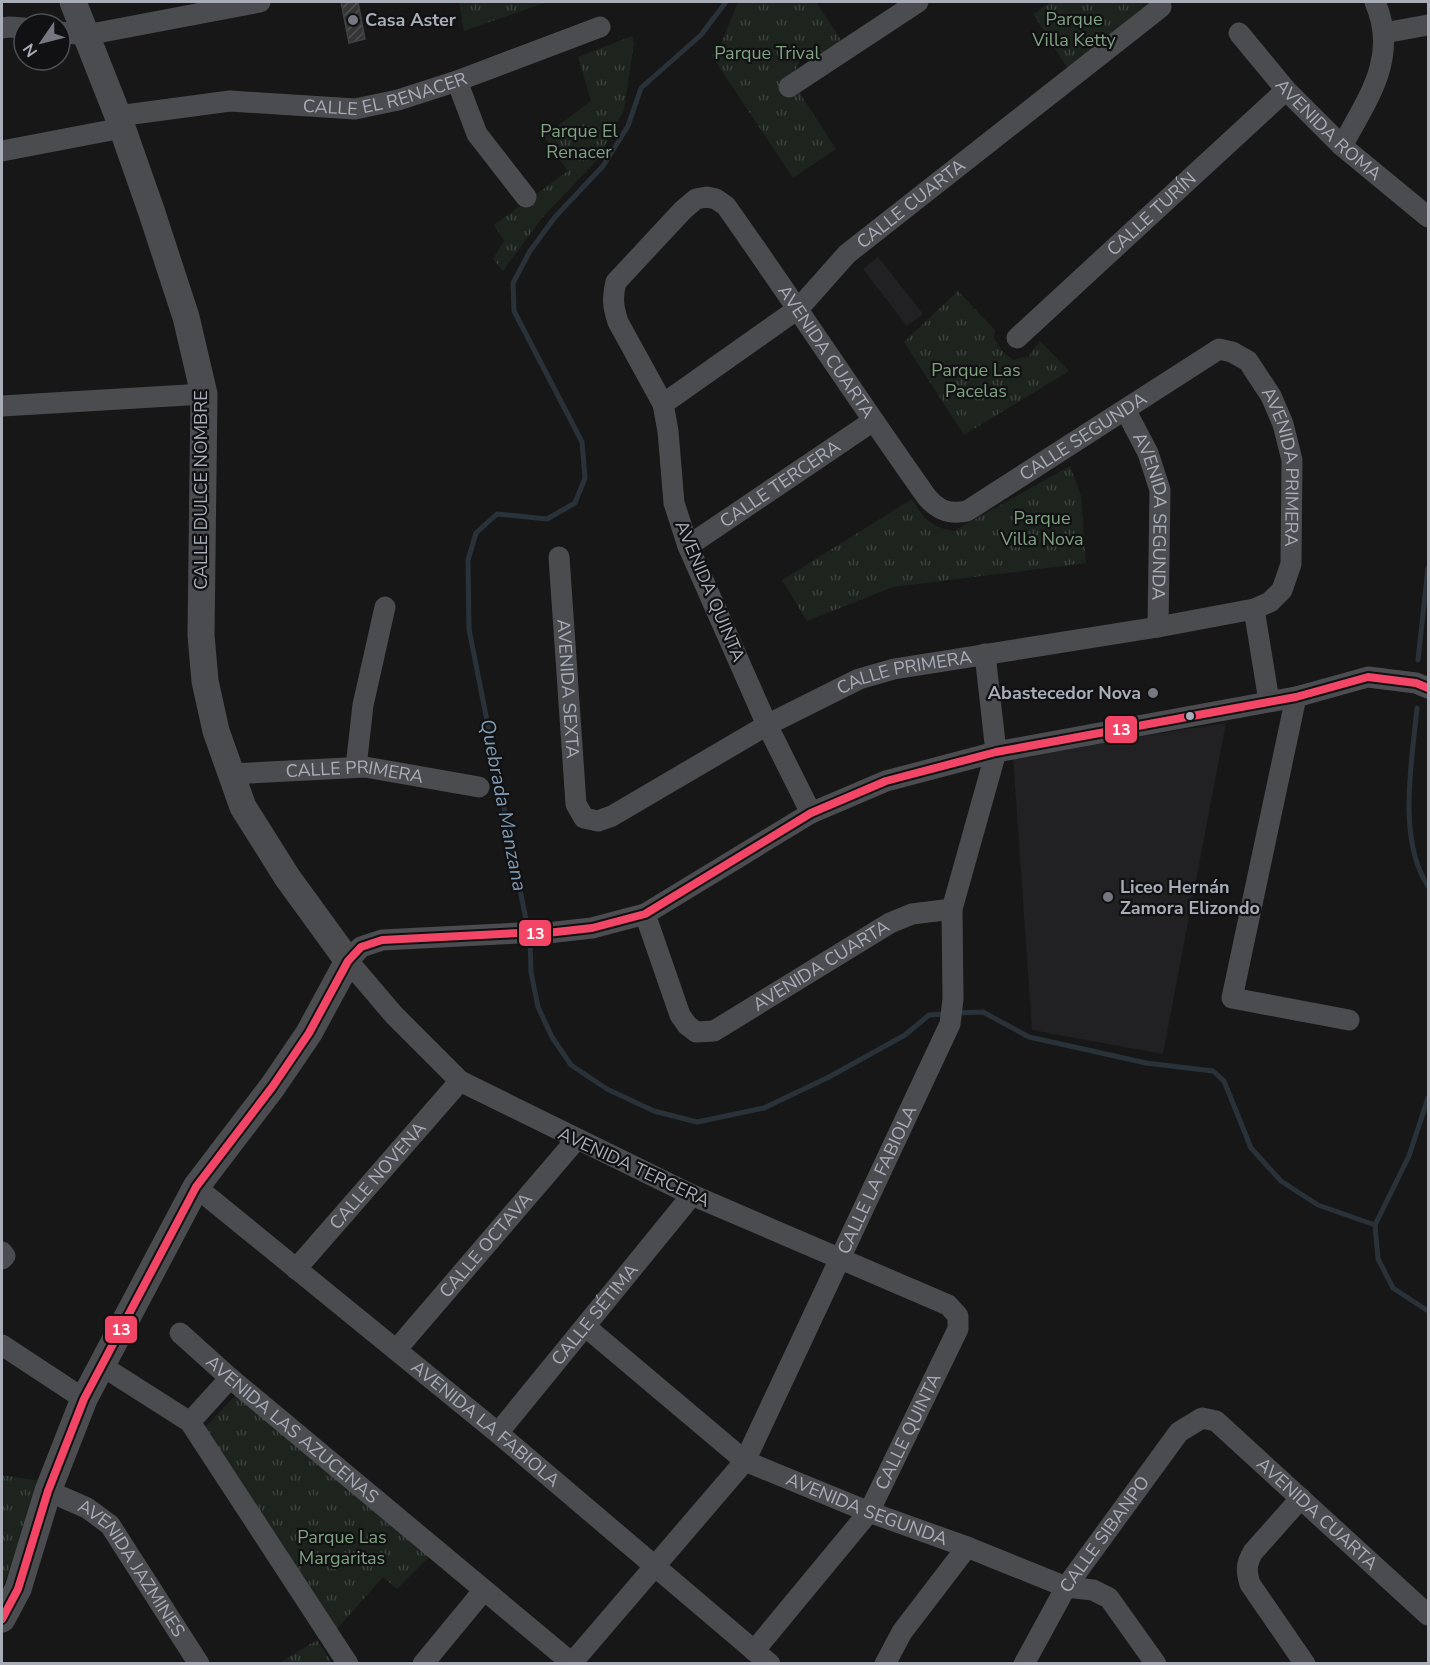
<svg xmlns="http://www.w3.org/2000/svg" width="1430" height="1665" font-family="'Nunito Sans',sans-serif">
	<defs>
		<pattern id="park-tufts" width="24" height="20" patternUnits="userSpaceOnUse" patternTransform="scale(1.5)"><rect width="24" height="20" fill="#1d241e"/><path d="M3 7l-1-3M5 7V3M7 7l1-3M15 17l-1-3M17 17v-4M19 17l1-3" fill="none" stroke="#3b413d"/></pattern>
		<pattern id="building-hatch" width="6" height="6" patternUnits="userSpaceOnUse" patternTransform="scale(1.5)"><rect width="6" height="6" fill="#353536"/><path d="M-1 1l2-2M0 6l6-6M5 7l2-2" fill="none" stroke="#4f5051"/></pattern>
	</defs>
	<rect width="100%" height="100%" fill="#171717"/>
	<g fill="#212123">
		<path d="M878 257 923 314 907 326 863 269Z"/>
		<path d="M1226 723 1163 1054 1032 1030 1013 757Z"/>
	</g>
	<g fill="url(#park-tufts)">
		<path d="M459 2H547L464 31Z"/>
		<path d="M738 2H816L841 40 823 52 811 50 801 56C798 70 790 78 779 84L789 98 799 92 836 149 793 178 712 56 722 41Z"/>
		<path d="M1051 2H1149L1068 69 1033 14Z"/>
		<path d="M632 36 634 43 624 110 597 160 542 218 503 271 493 259 504 241 494 225 568 171 544 136 591 101 578 57Z"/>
		<path d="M958 291 995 330 994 338 1002 351 1013 360 1029 356 1040 341 1069 371 964 435 904 342Z"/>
		<path d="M1070 466 1081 496 1086 563 893 587 807 621 782 580 912 499C924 519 930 527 954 531Z"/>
		<path d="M237 1394 429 1557 397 1589 383 1577 336 1630 205 1427Z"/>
		<path d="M2 1475 40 1481 24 1533 2 1589Z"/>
		<path d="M317 1640 332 1663H279Z"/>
	</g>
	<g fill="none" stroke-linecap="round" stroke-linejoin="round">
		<g stroke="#2a3239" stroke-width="5">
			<path d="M1418 660 1428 568"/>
			<path d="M1417 708C1412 761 1397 839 1428 886"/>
			<path d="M528 930 469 629 468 560 476 533 497 514 547 519 575 503 585 478 582 442 514 311 513 283 530 251 555 217 603 166 628 126 641 88 701 35 726 2"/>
			<path d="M530 939 531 972 538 1007 552 1037 571 1065 607 1089 654 1111 697 1122 764 1108 829 1077 905 1035 929 1015 947 1014"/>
			<path d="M956 1013 983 1012 1029 1037 1146 1063 1213 1071 1224 1081 1251 1148 1281 1181 1318 1205 1375 1225"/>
			<path d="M1375 1225 1409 1156 1428 1098"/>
			<path d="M1375 1225 1378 1259 1393 1288 1428 1311"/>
		</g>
	</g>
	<path fill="url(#building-hatch)" stroke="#3f4043" stroke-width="1.5" d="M341 2H358L365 39 349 43Z"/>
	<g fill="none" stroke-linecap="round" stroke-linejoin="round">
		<g stroke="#4b4c50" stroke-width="21">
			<path d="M2 28 10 27 24 28"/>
			<path d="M60 32 86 35 260 2"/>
			<path id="s1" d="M1239 33 1286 90 1342 146 1428 217"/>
			<path d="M1384 33 1428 25"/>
			<path d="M457 81 477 134 526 197"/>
			<path d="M789 87 918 2"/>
			<path id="s2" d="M118 116 230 101 355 109 398 100 457 81 600 27"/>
			<path d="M1342 146C1368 98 1399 57 1375 2"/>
			<path d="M2 151 122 128"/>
			<path id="s3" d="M1017 338 1286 90"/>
			<path id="s4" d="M663 404 799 308 847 254 1161 7"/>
			<path d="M2 406 204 394"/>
			<path id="s5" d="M1126 411 1148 453 1160 490 1158 627"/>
			<path id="s6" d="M688 546 873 421"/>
			<path id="s7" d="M559 557 576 804 584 818 598 821 612 816 767 725 859 679 894 669 1158 627 1254 609"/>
			<path d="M1296 697 1232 998 1349 1020"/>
			<path d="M356 767 363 705 385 607"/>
			<path id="s8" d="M231 774 365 767 479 787"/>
			<path id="s9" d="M811 813 767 725 688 546 674 503 668 431 663 404 618 322C613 307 612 297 616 282L683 210 696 199 707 197 716 199 726 206C794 302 858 400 926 496 937 510 949 515 967 511L1219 349 1232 352 1248 361 1271 396 1283 424 1292 460 1291 564 1282 590 1270 602 1254 609 1269 701"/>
			<path id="s10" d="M645 914 680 1015 687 1025 696 1032 714 1031 890 923 912 914 952 909"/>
			<path id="s11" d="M196 1187 498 1433 770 1664"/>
			<path d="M2 1252 5 1256 2 1259"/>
			<path id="s12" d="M296 1269 460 1081"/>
			<path id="s13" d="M586 1327 745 1461 869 1512 967 1547 1066 1587 1093 1590 1109 1598 1156 1664"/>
			<path id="s14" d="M180 1333 230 1378 573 1664"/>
			<path d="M2 1345 84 1399"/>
			<path id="s15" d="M396 1350 576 1140"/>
			<path d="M102 1366 190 1422 348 1664"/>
			<path d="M190 1422 230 1378"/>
			<path id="s16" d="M498 1433 692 1195"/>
			<path id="s17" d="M48 1491 87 1508 110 1525 199 1664"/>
			<path d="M1301 1498 1253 1552C1246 1564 1246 1571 1250 1584L1305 1664"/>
			<path id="s18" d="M754 1651 869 1512 958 1329V1316L948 1305 692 1195 460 1081 394 1015 348 961 361 947 382 940 520 933H547L592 928 645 914 811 813 886 781 996 752 1296 697 1368 677 1416 683 1428 688"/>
			<path d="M423 1664 484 1590"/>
			<path id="s19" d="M571 1664 745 1461 950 1024 953 999 952 909 996 752 985 654"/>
			<path d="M885 1664 902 1632 967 1547"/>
			<path id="s20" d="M1024 1664 1066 1587 1179 1432 1202 1418 1216 1421 1428 1615"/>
		</g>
		<path stroke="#4b4c50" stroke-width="27" d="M2 1619 18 1589 48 1491 84 1399 196 1187 273 1086 309 1033 348 961 287 877 243 807 216 731 205 681 201 635 204 394 186 317 151 210 118 116 73 2"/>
		<defs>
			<path id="bus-1" d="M2 1619 18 1589 48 1491 84 1399 196 1187 273 1086 309 1033 348 961 361 947 382 940 520 933H547L592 928 645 914 811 813 886 781 996 752 1296 697 1368 677 1416 683 1428 688"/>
		</defs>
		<use href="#bus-1" stroke="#111113" stroke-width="12"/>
		<use href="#bus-1" stroke="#f34667" stroke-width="8"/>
	</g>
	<g fill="#757880" stroke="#111113" stroke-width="2">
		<circle cx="353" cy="20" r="6"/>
		<circle cx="1153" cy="693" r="6"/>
		<circle cx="1108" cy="897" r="6"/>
	</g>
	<circle fill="#a8adb8" stroke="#111113" stroke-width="2" cx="1190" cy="716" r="5"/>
	<g text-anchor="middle" stroke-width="4.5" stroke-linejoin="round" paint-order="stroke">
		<g font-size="18" fill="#7fa381" stroke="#111113">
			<text x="1074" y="25">Parque<tspan x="1074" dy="21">Villa Ketty</tspan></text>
			<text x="767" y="59">Parque Trival</text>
			<text x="579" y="137">Parque El<tspan x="579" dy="21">Renacer</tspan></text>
			<text x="976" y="376">Parque Las<tspan x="976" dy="21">Pacelas</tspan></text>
			<text x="1042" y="524">Parque<tspan x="1042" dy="21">Villa Nova</tspan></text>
			<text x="342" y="1543">Parque Las<tspan x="342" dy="21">Margaritas</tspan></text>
		</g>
		<g font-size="18" font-weight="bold" fill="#a8adb8" stroke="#111113" text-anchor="start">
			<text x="365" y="26">Casa Aster</text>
			<text x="1141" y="699" text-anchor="end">Abastecedor Nova</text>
			<text x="1120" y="893">Liceo Hernán<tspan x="1120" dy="21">Zamora Elizondo</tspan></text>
		</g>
		<g font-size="18" fill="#a8adb8" stroke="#111113">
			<text dy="6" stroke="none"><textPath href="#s2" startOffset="270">CALLE EL RENACER</textPath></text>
			<text dy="6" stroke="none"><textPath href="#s1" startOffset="132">AVENIDA ROMA</textPath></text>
			<text dy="6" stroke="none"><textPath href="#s4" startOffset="320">CALLE CUARTA</textPath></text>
			<text dy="6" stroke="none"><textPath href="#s3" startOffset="183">CALLE TURÍN</textPath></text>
			<text dy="6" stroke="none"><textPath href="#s9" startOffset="898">AVENIDA CUARTA</textPath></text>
			<text dy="6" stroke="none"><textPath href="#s9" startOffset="1258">CALLE SEGUNDA</textPath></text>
			<text dy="6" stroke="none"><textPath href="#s9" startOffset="1566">AVENIDA PRIMERA</textPath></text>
			<text dy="6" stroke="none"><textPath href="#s6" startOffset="111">CALLE TERCERA</textPath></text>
			<text transform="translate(201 490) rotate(-90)" y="6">CALLE DULCE NOMBRE</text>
			<text dy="6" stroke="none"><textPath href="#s5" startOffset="111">AVENIDA SEGUNDA</textPath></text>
			<text transform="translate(710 591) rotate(67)" y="6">AVENIDA QUINTA</text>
			<text dy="6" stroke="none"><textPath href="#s7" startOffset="621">CALLE PRIMERA</textPath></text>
			<text dy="6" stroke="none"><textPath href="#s7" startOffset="132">AVENIDA SEXTA</textPath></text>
			<text dy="6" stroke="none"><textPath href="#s8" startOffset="124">CALLE PRIMERA</textPath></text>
			<text dy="6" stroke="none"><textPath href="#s10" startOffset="274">AVENIDA CUARTA</textPath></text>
			<text transform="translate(634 1167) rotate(25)" y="6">AVENIDA TERCERA</text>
			<text dy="6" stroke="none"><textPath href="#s12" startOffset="124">CALLE NOVENA</textPath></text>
			<text dy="6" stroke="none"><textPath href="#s19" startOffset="578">CALLE LA FABIOLA</textPath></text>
			<text dy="6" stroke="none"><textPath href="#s15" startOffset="138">CALLE OCTAVA</textPath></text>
			<text dy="6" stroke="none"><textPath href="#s16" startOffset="153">CALLE SÉTIMA</textPath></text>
			<text dy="6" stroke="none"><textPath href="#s11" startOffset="374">AVENIDA LA FABIOLA</textPath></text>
			<text dy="6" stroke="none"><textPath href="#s14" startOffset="148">AVENIDA LAS AZUCENAS</textPath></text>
			<text dy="6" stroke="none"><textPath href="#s18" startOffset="270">CALLE QUINTA</textPath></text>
			<text dy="6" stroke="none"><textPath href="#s13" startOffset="339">AVENIDA SEGUNDA</textPath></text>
			<text dy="6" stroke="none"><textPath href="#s20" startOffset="458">AVENIDA CUARTA</textPath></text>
			<text dy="6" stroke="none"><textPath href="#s20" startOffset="153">CALLE SIBANPO</textPath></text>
			<text dy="6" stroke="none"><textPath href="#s17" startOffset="118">AVENIDA JAZMINES</textPath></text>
		</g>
		<g font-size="20" font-style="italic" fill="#7f9bb3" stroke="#111113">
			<text transform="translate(504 805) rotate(79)" y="7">Quebrada Manzana</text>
		</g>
	</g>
	<g stroke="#111113" stroke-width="2">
		<rect x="1104" y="715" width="34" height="29" rx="6" fill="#f34667"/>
		<rect x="518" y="919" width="34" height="28" rx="6" fill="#f34667"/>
		<rect x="104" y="1315" width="34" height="29" rx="6" fill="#f34667"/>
	</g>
	<g font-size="16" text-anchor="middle" font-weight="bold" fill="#fff">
		<text x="1121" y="735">13</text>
		<text x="535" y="939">13</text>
		<text x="121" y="1335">13</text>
	</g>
	<rect width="1430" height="1665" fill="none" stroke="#a8adb8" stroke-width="6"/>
	<g transform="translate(42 42) rotate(235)"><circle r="28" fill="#111113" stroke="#4d4f55" stroke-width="1.5"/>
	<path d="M0-4.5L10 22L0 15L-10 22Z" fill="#757880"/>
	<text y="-9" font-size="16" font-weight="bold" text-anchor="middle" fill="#a8adb8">N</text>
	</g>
</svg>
